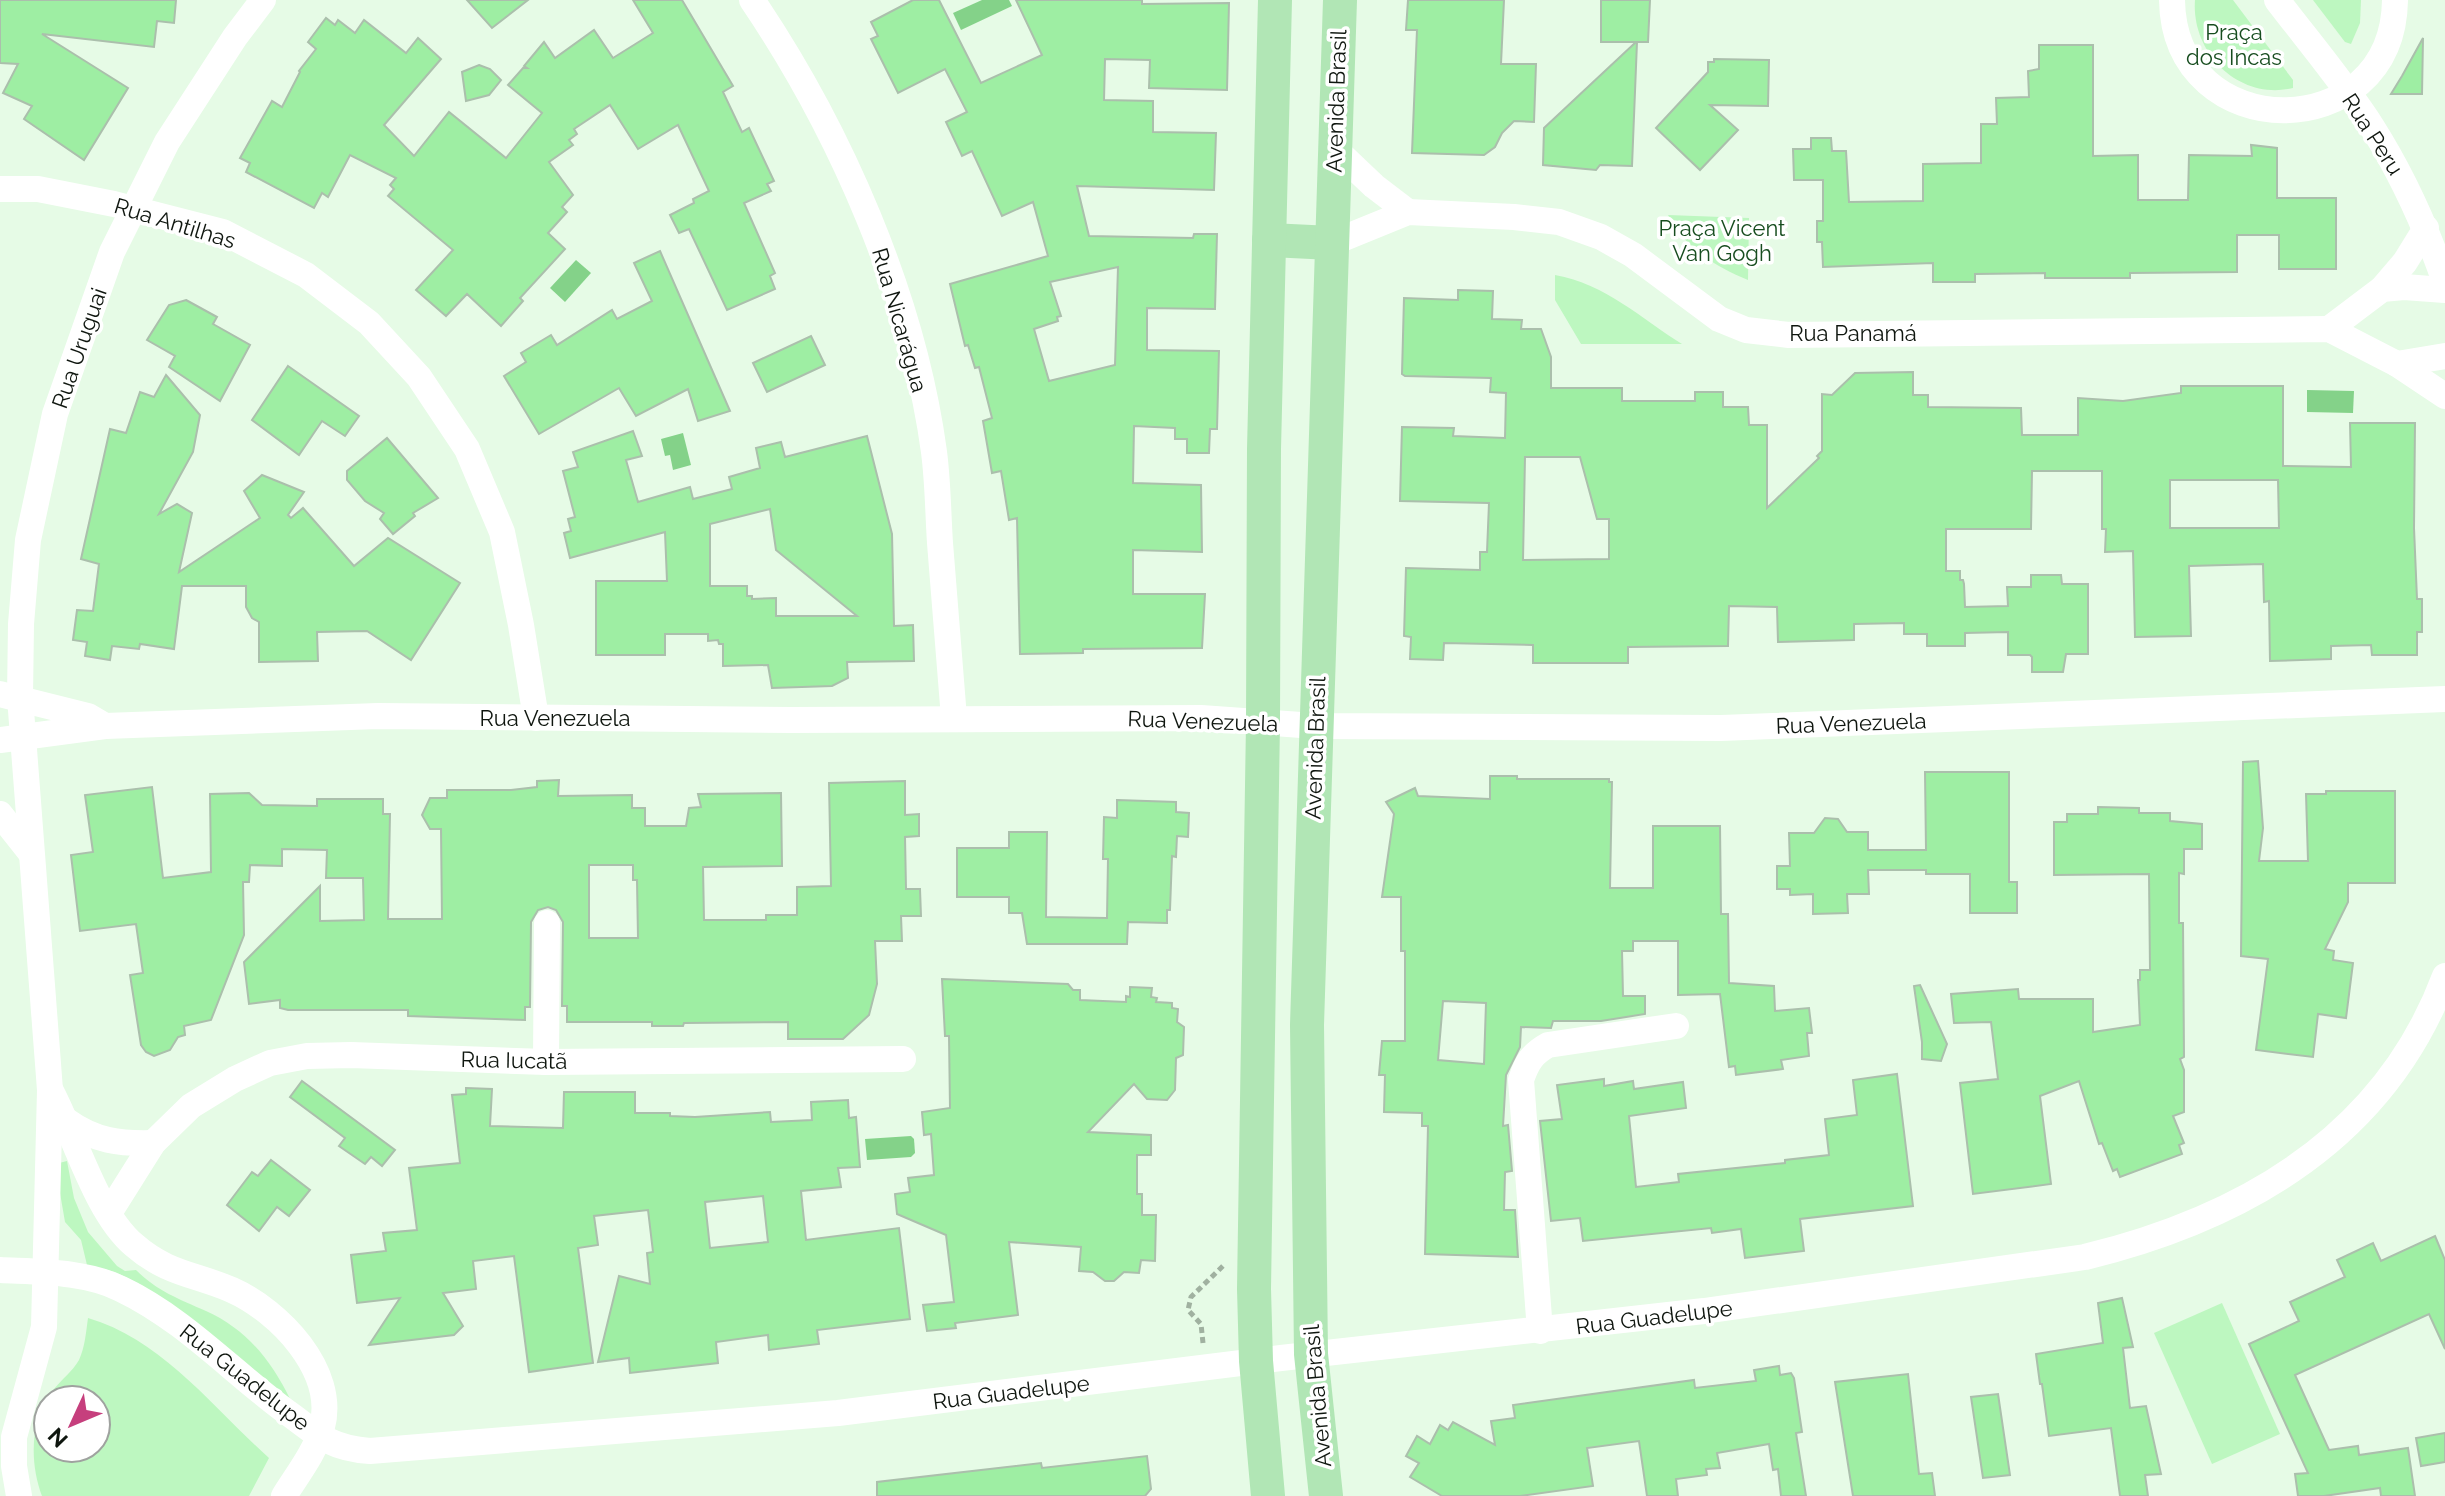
<svg xmlns="http://www.w3.org/2000/svg" width="2445" height="1496" font-family="Raleway,sans-serif">
	<rect width="100%" height="100%" fill="#e6fbe6"/>
	<g fill="#bdf7c0" fill-rule="evenodd">
		<path d="M2195 0H2233L2293 80V88C2239 101 2191 53 2195 0Z"/>
		<path d="M2313 0H2361L2360 23 2351 44 2345 42Z"/>
		<path d="M1668 215 1749 218 1748 280C1714 266 1685 248 1668 215Z"/>
		<path d="M1555 275C1606 284 1640 318 1682 344H1581L1555 300Z"/>
		<path d="M67 1161 74 1198 88 1232 117 1266 125 1271 136 1270C157 1291 179 1299 206 1311 246 1329 271 1360 290 1399L138 1283 115 1272 87 1265 81 1240 65 1222 55 1164Z"/>
		<path d="M2222 1303 2280 1434 2212 1464 2154 1333Z"/>
		<path d="M88 1318C163 1340 213 1408 269 1458L249 1496H42C29 1461 30 1418 54 1389 62 1379 72 1372 79 1360 85 1347 86 1332 88 1318ZM48 1400H96V1448H48Z"/>
	</g>
	<g fill="#84d289">
		<path d="M982 0H1009L1012 6 961 30 953 13Z"/>
		<path d="M576 260 591 273 565 302 550 288Z"/>
		<path d="M2307 390 2354 391 2353 413 2307 412Z"/>
		<path d="M683 433 691 465 673 470 670 455 665 456 661 439Z"/>
		<path d="M911 1136 914 1139 915 1153 911 1157 867 1160 865 1139Z"/>
	</g>
	<g fill="#9eeea3" stroke="#abbfac" stroke-width="2" fill-rule="evenodd">
		<path d="M0 0H176L174 23 157 21 154 47 42 34 128 88 84 160 24 119 32 106 3 93 18 64 0 63Z"/>
		<path d="M467 0H528L492 28Z"/>
		<path d="M633 0H682L733 86 723 92 742 132 749 128 774 181 767 184 771 191 744 203 775 273 770 276 775 289 727 310 689 229 679 233 670 215 694 203 693 199 709 191 678 125 638 149 610 105 574 129 577 134 569 140 573 145 549 162 573 195 562 207 567 212 548 233 565 249 520 298 523 301 501 326 467 294 446 316 416 290 453 250 388 196 394 189 390 185 396 178 350 155 328 197 322 193 314 208 246 172 250 163 240 158 272 101 282 107 300 72 299 71 316 49 308 42 326 18 335 25 338 20 355 33 364 20 406 53 418 38 441 59 384 125 414 156 449 112 506 158 542 113 508 85 523 68H527L524 66 544 42 555 58 594 30 613 58 653 33Z"/>
		<path d="M913 0H939L981 83 1042 55 1016 0H1142V4L1229 3 1227 90 1149 88 1150 60 1105 59 1104 100 1153 101V132L1216 133 1214 190 1077 186 1089 236 1193 238 1194 234H1217L1215 309 1147 308V350L1219 351 1217 429H1210L1209 453H1187V439H1175V428L1134 426 1133 483 1201 485 1202 552 1133 550V594H1205L1202 648 1083 649V653L1020 654 1017 518 1009 520 1001 471 992 473 983 421 992 418 979 367 975 368 968 345 965 346 950 284 1048 256 1033 202 1002 216 972 151 962 156 946 122 967 112 945 69 898 93 871 39 878 36 871 22ZM1118 267 1115 365 1049 381 1034 329 1058 321 1057 317 1061 316 1050 282Z"/>
		<path d="M1408 0H1504L1501 64H1536L1534 122 1514 121 1502 133 1495 147 1484 155 1412 153 1417 30H1406Z"/>
		<path d="M1601 0H1650L1648 42H1637L1632 166 1600 165 1596 170 1543 165 1544 128 1636 42H1601Z"/>
		<path d="M2423 38 2422 94H2391L2402 76Z"/>
		<path d="M2039 45H2093V156L2138 155V200H2188L2189 155 2252 156 2251 145 2277 148V198H2336V269H2279V235H2237V272L2130 273V278H2045V273L1975 274V282H1933V263L1823 267 1822 242H1817V221H1823V180H1794L1793 149H1811V138H1831L1832 151H1846L1849 202 1923 201V164L1981 163V124H1997L1996 98 2029 97 2028 71 2039 69Z"/>
		<path d="M1714 59 1769 60 1768 106 1710 105 1738 130 1700 170 1656 128 1708 72V62H1714Z"/>
		<path d="M479 65 490 69 501 80 489 95 466 101 462 72Z"/>
		<path d="M660 251 730 411 698 421 688 389 636 416 619 388 539 434 504 376 526 362 521 353 551 335 557 345 612 310 617 319 652 301 634 263Z"/>
		<path d="M1458 290 1493 291 1492 319 1522 320 1521 329H1541L1551 357V388H1622V401H1695V392H1723V407H1748L1749 425H1767V508L1819 458 1817 456 1822 451V394L1832 395 1855 373 1913 372V395H1928V407L2021 408 2022 435H2078V398L2123 401 2181 393V386H2283V466L2351 467 2350 423H2415L2414 528 2417 599H2422V632H2417V655H2372L2371 645 2331 646V659L2270 661 2269 601 2264 602 2263 564 2189 566 2191 636 2135 637 2133 551 2105 552 2106 529H2102V471H2032L2031 529H1946V571H1960V580H1963L1964 584 1965 607 2008 606 2007 587H2031V575H2061L2062 584H2088V654H2066L2063 672H2032V657L2030 655H2008V632L1965 633V646H1927V634H1904V623L1854 624V640L1778 642 1777 607 1729 606 1728 646 1628 647V663H1533V645L1444 643 1443 660 1410 659 1411 637 1404 636 1406 568 1480 570V552H1487L1489 503 1400 501 1402 427 1454 428 1453 436 1505 438 1506 393 1490 392 1491 378 1405 376 1402 374 1404 298 1458 300ZM1525 457H1580L1597 519H1609V559L1523 560ZM2170 480H2278L2279 528H2170Z"/>
		<path d="M186 300 217 317 213 324 250 345 220 401 169 367 175 356 147 340 169 305Z"/>
		<path d="M811 336 825 365 767 392 753 363Z"/>
		<path d="M288 366 359 416 345 436 322 421 299 455 252 420Z"/>
		<path d="M166 375 200 415 193 452 159 514 177 504 192 513 179 572 260 518 244 491 262 475 304 492 288 515 291 518 303 508 354 566 388 538 460 583 411 660 367 631 317 632 318 661 259 662V622L252 618 246 607V586H182L174 649 140 644 139 649 112 646 110 660 85 656 87 642 73 640 77 610 93 611 99 564 81 559 110 429 126 433 140 392 154 397Z"/>
		<path d="M633 431 642 456 626 460 638 502 690 487 693 499 732 489 729 477 760 468 756 448 781 442 785 457 867 436 892 534 894 626 913 625 914 661 847 662 848 678 832 686 772 688 768 665 723 666V644H719L718 640 708 641V634H665V655H596V581H667L665 532 570 558 564 533 571 531 568 519 575 517 563 471 578 467 573 452ZM770 509 776 550 857 616H776V598L752 599V596H747V586H710V524Z"/>
		<path d="M387 438 438 498 413 513 415 516 393 534 380 519 384 513 365 501 347 480V471Z"/>
		<path d="M2258 761 2263 828 2259 861H2308L2306 794H2326V791H2395V883H2348V902L2325 949 2334 951 2333 960 2353 963 2346 1018 2318 1014 2313 1057 2256 1050 2268 959 2241 956 2243 762Z"/>
		<path d="M1925 772H2009V882H2017V913H1970V874H1926V870H1868L1869 894H1847L1848 913 1813 914V894L1790 895V889H1777V866H1790L1789 833H1814L1825 818 1838 819 1847 832H1868V850H1926Z"/>
		<path d="M1490 776H1517V779H1609V782H1612L1610 888H1653V826H1720L1721 914H1728L1729 983 1774 986 1775 1011 1809 1008 1812 1033H1807L1809 1056 1781 1060 1783 1069 1736 1075 1735 1066 1729 1067 1720 994 1678 995V941H1633V951H1622L1623 996H1645V1014L1601 1021H1553L1551 1028 1521 1027 1520 1047 1506 1075 1503 1126 1508 1125 1512 1171 1505 1172 1504 1210H1515L1518 1257 1425 1254 1428 1126H1422V1113L1384 1112 1385 1075H1379L1382 1041H1405V951H1401V897H1382L1394 814 1386 802 1415 788 1418 796 1490 799ZM1443 1001 1486 1003 1484 1064 1438 1060Z"/>
		<path d="M559 780 558 796 632 795V808H645V826H686L689 808 701 807 698 794 781 793 782 866 703 867 704 920H766V915H797V887L831 886 829 783 905 781V815L919 814V836L905 837 906 889H920L921 916H901L902 941H875L877 984 869 1015 843 1039H788V1022L684 1023 683 1026H652V1022H567V1006H562L563 922 556 910 548 907 538 910 531 922 530 1007H525V1020L408 1016V1010H288L280 1008V1000L249 1004 244 962 320 886V921L364 920 363 878H326L327 850 282 849V866L250 865 249 882H243L244 935 211 1020 184 1026 185 1035 178 1037 170 1050 154 1056 146 1052 141 1045 130 975 143 973 136 924 80 931 71 855 93 852 85 795 152 787 163 878 211 872 210 794 249 793 262 805 317 806V799H383V814H390L388 919H442L441 829H430L422 815 430 798H447V790H511L537 787V781ZM589 865H633V880H637L638 938H589Z"/>
		<path d="M1117 800 1176 802V812L1189 813 1188 837 1177 836 1176 857 1172 856 1170 910H1167V923L1128 922 1127 944H1027L1022 913H1009V897H957V848H1009V832H1047L1046 917 1107 918 1108 859H1103L1104 817 1117 818Z"/>
		<path d="M2098 807 2139 808V813H2170V821L2202 824V849H2184V874L2179 873V923H2183L2184 1057 2180 1059 2184 1070V1112L2173 1116 2184 1143 2179 1145 2182 1154 2120 1177 2117 1169 2113 1171 2102 1143 2099 1144 2079 1081 2040 1096 2051 1184 1973 1194 1960 1083 1998 1079 1991 1022 1954 1023 1951 994 2018 989 2019 999H2093V1032L2140 1025 2138 980H2140V970H2150L2149 874 2054 875V822H2067V814H2098Z"/>
		<path d="M942 979 1068 984 1073 990H1080V1000L1126 1002V996L1130 997V987L1152 988 1151 997 1157 998 1156 1002 1172 1003V1008L1178 1009 1177 1022 1184 1027 1183 1055 1176 1058 1175 1090 1167 1100 1147 1099 1134 1084 1088 1132 1151 1135V1155H1137V1194H1142V1215H1156L1155 1261 1141 1260 1139 1273 1124 1272 1114 1281H1105L1093 1272 1079 1271 1081 1247 1009 1242 1018 1315 955 1323 956 1328 927 1331 923 1305 954 1302 946 1235 897 1214 895 1194 910 1192 908 1178 934 1175 931 1134 924 1135 922 1112 950 1108 949 1036H945Z"/>
		<path d="M1920 985 1947 1044 1941 1061 1922 1059V1042L1914 986Z"/>
		<path d="M1897 1074 1913 1206 1800 1219 1804 1251 1745 1258 1741 1229 1712 1233 1711 1228 1583 1241 1580 1218 1551 1221 1540 1121 1562 1119 1557 1085 1604 1079V1086L1633 1081 1634 1089 1683 1082 1686 1108 1629 1116 1636 1187 1679 1182 1678 1174 1785 1163V1160L1829 1155 1825 1119 1857 1115 1853 1080Z"/>
		<path d="M302 1081 395 1150 382 1166 371 1157 365 1164 339 1146 345 1138 290 1097Z"/>
		<path d="M466 1088 492 1089 490 1126 563 1128 564 1092H635V1113H670V1116L695 1117 770 1112 771 1122 812 1120 811 1102 848 1100 849 1118 856 1117 860 1167 838 1168 841 1187 801 1191 806 1240 899 1228 910 1319 817 1330 819 1344 769 1350 768 1335 716 1342 718 1363 630 1373 629 1358 598 1362 619 1276 650 1284 647 1253 653 1252 648 1210 594 1216 598 1245 578 1248 593 1363 529 1372 514 1256 473 1261 476 1289 443 1293 463 1326 454 1335 369 1345 400 1298 357 1303 351 1255 386 1251 383 1233 417 1230 409 1168 460 1163 452 1095 466 1094ZM763 1196 768 1242 710 1248 705 1202Z"/>
		<path d="M271 1160 310 1190 289 1216 277 1207 259 1231 227 1205 252 1172 258 1176Z"/>
		<path d="M2435 1236 2445 1260V1349L2429 1314 2295 1375 2329 1450 2358 1446 2359 1455 2408 1448 2415 1496H2381L2380 1488 2324 1496H2298L2295 1474 2308 1473 2249 1344 2299 1321 2290 1302 2345 1277 2337 1260 2373 1243 2381 1261Z"/>
		<path d="M2122 1298 2133 1347 2123 1348 2130 1408 2146 1406 2161 1474 2145 1475 2148 1496H2120L2111 1428 2049 1436 2042 1384H2040L2036 1354 2103 1343 2098 1303Z"/>
		<path d="M1779 1366 1780 1375 1791 1373 1794 1378 1802 1432 1796 1433 1806 1496H1781L1778 1469 1773 1470 1769 1444 1717 1453 1720 1468 1706 1469 1707 1475 1676 1479 1678 1496H1647L1639 1441 1587 1448 1593 1486 1520 1496H1442L1410 1477 1419 1463 1406 1456 1417 1436 1430 1444 1440 1425 1448 1430 1453 1422 1495 1445 1491 1421 1515 1418 1513 1405 1694 1380 1695 1388 1756 1381 1754 1370Z"/>
		<path d="M1908 1374 1919 1474 1932 1473 1935 1496H1853L1835 1382Z"/>
		<path d="M1998 1394 2010 1475 1983 1478 1971 1397Z"/>
		<path d="M2445 1433V1462L2421 1466 2416 1438Z"/>
		<path d="M1147 1456 1151 1489 1145 1496H877V1482L1041 1463 1042 1468Z"/>
	</g>
	<g fill="none" stroke-linecap="round" stroke-linejoin="round">
		<path stroke="#a0b1a0" stroke-width="5" stroke-dasharray="6 4" stroke-linecap="butt" d="M1203 1343 1201 1324 1188 1310 1191 1297 1225 1264"/>
		<g stroke="#fff" stroke-width="26">
			<path d="M752 0C840 130 913 296 934 452 938 482 938 513 940 543 945 601 949 660 954 718"/>
			<path d="M2172 0C2174 146 2393 148 2395 0"/>
			<path d="M2277 0C2309 42 2344 83 2372 127 2403 176 2426 227 2445 282"/>
			<path d="M1335 149 1374 186 1408 212"/>
			<path d="M0 189H38L114 204 223 232 306 275 369 323 419 377 467 449 502 532 521 625 536 718"/>
			<path d="M1332 243 1408 212 1514 217 1559 222 1601 237 1633 255 1719 319 1746 330 1789 335 2329 329 2397 364 2445 356"/>
			<path d="M2382 289 2405 262 2426 228"/>
			<path d="M2329 329 2382 289 2404 287 2445 290"/>
			<path d="M2397 364 2445 396"/>
			<path d="M0 694 88 716 105 726"/>
			<path d="M0 740 105 726 378 716 791 720 1201 718 1315 726 1721 728 2445 699"/>
			<path d="M0 814 30 852"/>
			<path d="M546 1062 547 923"/>
			<path d="M51 1091C75 1136 96 1213 134 1245 167 1274 195 1274 232 1290 279 1311 337 1371 322 1427 316 1451 297 1475 284 1496"/>
			<path d="M67 1121C95 1141 120 1144 153 1143"/>
			<path d="M109 1213 153 1143 191 1106 235 1079 270 1063 307 1056 351 1055 546 1062 903 1059"/>
			<path d="M0 1270C39 1272 85 1271 121 1289 184 1319 232 1372 288 1413 301 1422 314 1434 329 1441 341 1447 356 1450 370 1451L838 1413 1281 1358 1704 1311 2085 1257C2245 1218 2385 1137 2445 976"/>
			<path d="M1540 1331 1521 1080C1527 1062 1532 1054 1548 1045L1676 1026"/>
			<path d="M19 1496 14 1466V1437L44 1327 50 1090 20 697 21 624 28 540 55 414 112 252 167 142 235 37 263 0"/>
		</g>
		<g stroke="#b1e6b5" stroke-width="34">
			<path d="M1269 240 1332 243"/>
			<path d="M1268 1496 1256 1361 1254 1289 1263 723 1264 449 1275 0"/>
			<path d="M1326 1496 1311 1354 1307 1025 1340 0"/>
		</g>
	</g>
	<g text-anchor="middle" stroke-width="7" stroke-linejoin="round" paint-order="stroke">
		<g font-size="22" fill="#174d1f" stroke="#fff">
			<text x="2234" y="40">Praça<tspan x="2234" dy="25">dos Incas</tspan></text>
			<text x="1722" y="236">Praça Vicent<tspan x="1722" dy="25">Van Gogh</tspan></text>
		</g>
		<g font-size="22" fill="#0f160f" stroke="#fff">
			<text transform="translate(1336 101) rotate(-88)" y="8">Avenida Brasil</text>
			<text transform="translate(2373 134) rotate(57)" y="8">Rua Peru</text>
			<text transform="translate(175 223) rotate(17)" y="8">Rua Antilhas</text>
			<text transform="translate(900 320) rotate(74)" y="8">Rua Nicarágua</text>
			<text x="1853" y="341">Rua Panamá</text>
			<text transform="translate(79 348) rotate(-71)" y="8">Rua Uruguai</text>
			<text x="555" y="726">Rua Venezuela</text>
			<text transform="translate(1203 721) rotate(2)" y="8">Rua Venezuela</text>
			<text transform="translate(1851 723) rotate(-2)" y="8">Rua Venezuela</text>
			<text transform="translate(1315 748) rotate(-88)" y="8">Avenida Brasil</text>
			<text transform="translate(514 1060) rotate(1)" y="8">Rua Iucatã</text>
			<text transform="translate(1654 1317) rotate(-7)" y="8">Rua Guadelupe</text>
			<text transform="translate(245 1377) rotate(38)" y="8">Rua Guadelupe</text>
			<text transform="translate(1011 1392) rotate(-7)" y="8">Rua Guadelupe</text>
			<text transform="translate(1317 1396) rotate(-95)" y="8">Avenida Brasil</text>
		</g>
	</g>
	<g transform="translate(72 1424) rotate(226)"><circle r="38" fill="#ffffff" stroke="#9fa29f" stroke-width="2"/>
	<path d="M0-6L14 30L0 20L-14 30Z" fill="#c63f7d"/>
	<text y="-12" font-size="22" font-weight="bold" text-anchor="middle" fill="#0f160f">N</text>
	</g>
</svg>
